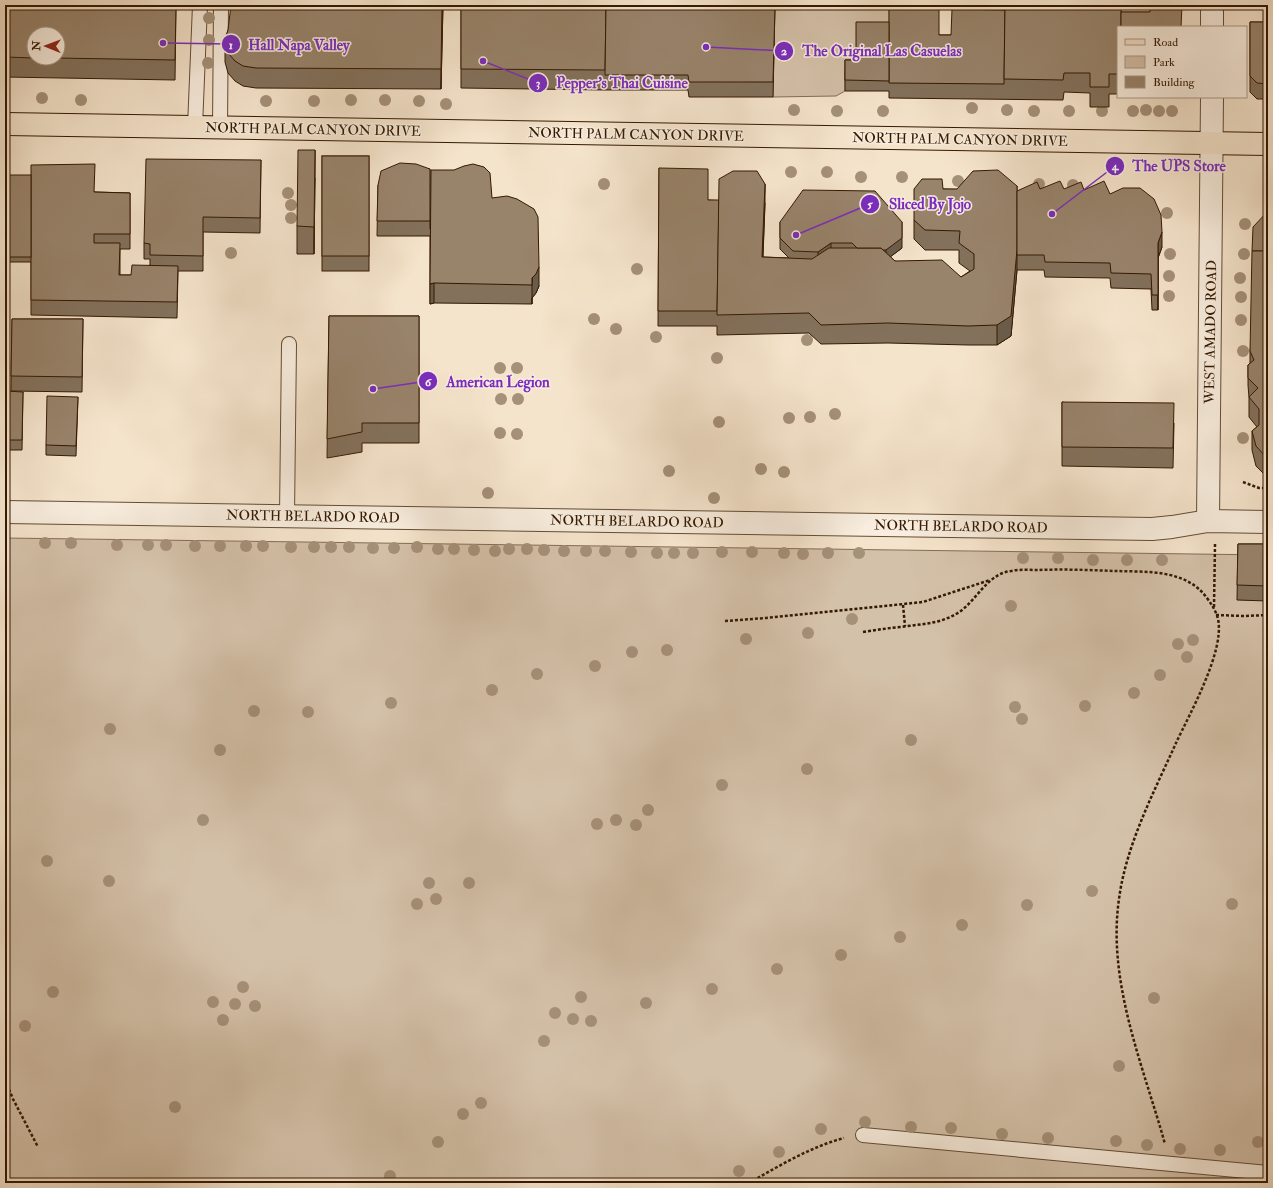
<svg xmlns="http://www.w3.org/2000/svg" width="1273" height="1188" font-family="'IM FELL Double Pica',serif">
	<rect width="100%" height="100%" fill="#f5e4cc"/>
	<filter id="stains"><feTurbulence type="fractalNoise" baseFrequency=".005" numOctaves="4"/><feColorMatrix values="0 0 0 0 .2 0 0 0 0 .09 0 0 0 0 .02 0 0 0 .5 -.17"/></filter>
	<radialGradient id="worn" r=".72"><stop offset=".6" stop-color="#630" stop-opacity="0"/><stop offset="1" stop-color="#630" stop-opacity=".3"/></radialGradient>
	<g fill="#d4c1a9" stroke="#846d55">
		<path d="M775 5H889V32L856 70H845V91L836 96 773 97Z"/>
		<path d="M5 538 1268 555V1183H5Z"/>
	</g>
	<g fill="none" stroke-linecap="round" stroke-linejoin="round">
		<defs>
			<g id="lane">
				<path d="M195 127 200 5"/>
				<path d="M220 127 221 5"/>
				<path d="M287 516 289 344"/>
				<path d="M863 1135 1268 1173"/>
			</g>
			<g id="street">
				<path d="M1212 5V27"/>
				<path d="M5 512 1152 529 1172 527 1208 521 1268 522"/>
				<path d="M1208 521 1212 97"/>
			</g>
			<path id="primary" d="M5 124 1268 144"/>
		</defs>
		<use href="#lane" stroke="#644c34" stroke-width="16"/>
		<use href="#street" stroke="#644c34" stroke-width="24"/>
		<use href="#primary" stroke="#341901" stroke-width="24"/>
		<g stroke="#341901" stroke-width="2.5" stroke-dasharray="3 2" stroke-linecap="butt">
			<path d="M1243 482 1259 488H1268"/>
			<path d="M903 605 905 626"/>
			<path d="M1214 607 1215 544"/>
			<path d="M1216 615 1244 616 1268 615"/>
			<path d="M725 621 766 618 923 602 990 580"/>
			<path d="M863 632C876 630 888 628 901 627 920 624 939 624 956 614 976 603 986 574 1011 571 1020 569 1030 570 1039 570 1064 569 1090 570 1115 571 1147 572 1186 569 1207 598 1212 605 1216 611 1218 619 1225 651 1190 713 1176 743 1154 792 1126 845 1119 899 1107 982 1143 1065 1165 1144"/>
			<path d="M5 1014 10 1006"/>
			<path d="M5 1080 13 1099 38 1147"/>
			<path d="M749 1183C779 1166 810 1147 844 1138"/>
		</g>
		<use href="#lane" stroke="#f8edde" stroke-width="14"/>
		<use href="#street" stroke="#f8edde" stroke-width="22"/>
		<use href="#primary" stroke="#f5e4cc" stroke-width="22"/>
	</g>
	<g fill="#a59078">
		<circle cx="209" cy="18" r="6"/>
		<circle cx="209" cy="40" r="6"/>
		<circle cx="208" cy="63" r="6"/>
		<circle cx="42" cy="98" r="6"/>
		<circle cx="81" cy="100" r="6"/>
		<circle cx="351" cy="100" r="6"/>
		<circle cx="385" cy="100" r="6"/>
		<circle cx="266" cy="101" r="6"/>
		<circle cx="314" cy="101" r="6"/>
		<circle cx="419" cy="101" r="6"/>
		<circle cx="446" cy="104" r="6"/>
		<circle cx="972" cy="108" r="6"/>
		<circle cx="794" cy="110" r="6"/>
		<circle cx="1007" cy="110" r="6"/>
		<circle cx="1146" cy="110" r="6"/>
		<circle cx="837" cy="111" r="6"/>
		<circle cx="883" cy="111" r="6"/>
		<circle cx="1034" cy="111" r="6"/>
		<circle cx="1069" cy="111" r="6"/>
		<circle cx="1102" cy="111" r="6"/>
		<circle cx="1133" cy="111" r="6"/>
		<circle cx="1159" cy="111" r="6"/>
		<circle cx="1172" cy="111" r="6"/>
		<circle cx="791" cy="172" r="6"/>
		<circle cx="827" cy="172" r="6"/>
		<circle cx="861" cy="177" r="6"/>
		<circle cx="902" cy="177" r="6"/>
		<circle cx="958" cy="181" r="6"/>
		<circle cx="604" cy="184" r="6"/>
		<circle cx="1039" cy="184" r="6"/>
		<circle cx="1073" cy="185" r="6"/>
		<circle cx="288" cy="193" r="6"/>
		<circle cx="291" cy="205" r="6"/>
		<circle cx="1167" cy="213" r="6"/>
		<circle cx="291" cy="218" r="6"/>
		<circle cx="1245" cy="224" r="6"/>
		<circle cx="231" cy="253" r="6"/>
		<circle cx="1170" cy="254" r="6"/>
		<circle cx="1244" cy="254" r="6"/>
		<circle cx="637" cy="269" r="6"/>
		<circle cx="1169" cy="276" r="6"/>
		<circle cx="1240" cy="278" r="6"/>
		<circle cx="1169" cy="296" r="6"/>
		<circle cx="1241" cy="297" r="6"/>
		<circle cx="594" cy="319" r="6"/>
		<circle cx="1241" cy="320" r="6"/>
		<circle cx="616" cy="329" r="6"/>
		<circle cx="656" cy="337" r="6"/>
		<circle cx="807" cy="340" r="6"/>
		<circle cx="1243" cy="351" r="6"/>
		<circle cx="717" cy="358" r="6"/>
		<circle cx="500" cy="368" r="6"/>
		<circle cx="517" cy="368" r="6"/>
		<circle cx="501" cy="399" r="6"/>
		<circle cx="518" cy="399" r="6"/>
		<circle cx="835" cy="414" r="6"/>
		<circle cx="810" cy="417" r="6"/>
		<circle cx="789" cy="418" r="6"/>
		<circle cx="719" cy="422" r="6"/>
		<circle cx="500" cy="433" r="6"/>
		<circle cx="517" cy="434" r="6"/>
		<circle cx="1243" cy="438" r="6"/>
		<circle cx="761" cy="469" r="6"/>
		<circle cx="669" cy="471" r="6"/>
		<circle cx="784" cy="472" r="6"/>
		<circle cx="488" cy="493" r="6"/>
		<circle cx="714" cy="498" r="6"/>
		<circle cx="45" cy="543" r="6"/>
		<circle cx="71" cy="543" r="6"/>
		<circle cx="117" cy="545" r="6"/>
		<circle cx="148" cy="545" r="6"/>
		<circle cx="166" cy="545" r="6"/>
		<circle cx="195" cy="546" r="6"/>
		<circle cx="220" cy="546" r="6"/>
		<circle cx="246" cy="546" r="6"/>
		<circle cx="263" cy="546" r="6"/>
		<circle cx="291" cy="547" r="6"/>
		<circle cx="314" cy="547" r="6"/>
		<circle cx="331" cy="547" r="6"/>
		<circle cx="349" cy="547" r="6"/>
		<circle cx="417" cy="547" r="6"/>
		<circle cx="373" cy="548" r="6"/>
		<circle cx="394" cy="548" r="6"/>
		<circle cx="438" cy="549" r="6"/>
		<circle cx="454" cy="549" r="6"/>
		<circle cx="509" cy="549" r="6"/>
		<circle cx="527" cy="549" r="6"/>
		<circle cx="474" cy="550" r="6"/>
		<circle cx="544" cy="550" r="6"/>
		<circle cx="495" cy="551" r="6"/>
		<circle cx="564" cy="551" r="6"/>
		<circle cx="586" cy="551" r="6"/>
		<circle cx="605" cy="551" r="6"/>
		<circle cx="631" cy="552" r="6"/>
		<circle cx="722" cy="552" r="6"/>
		<circle cx="752" cy="552" r="6"/>
		<circle cx="657" cy="553" r="6"/>
		<circle cx="674" cy="553" r="6"/>
		<circle cx="693" cy="553" r="6"/>
		<circle cx="784" cy="553" r="6"/>
		<circle cx="828" cy="553" r="6"/>
		<circle cx="859" cy="553" r="6"/>
		<circle cx="803" cy="554" r="6"/>
		<circle cx="1023" cy="558" r="6"/>
		<circle cx="1058" cy="558" r="6"/>
		<circle cx="1093" cy="560" r="6"/>
		<circle cx="1127" cy="560" r="6"/>
		<circle cx="1162" cy="560" r="6"/>
		<circle cx="1011" cy="606" r="6"/>
		<circle cx="852" cy="619" r="6"/>
		<circle cx="808" cy="633" r="6"/>
		<circle cx="746" cy="639" r="6"/>
		<circle cx="1193" cy="640" r="6"/>
		<circle cx="1178" cy="644" r="6"/>
		<circle cx="667" cy="650" r="6"/>
		<circle cx="632" cy="652" r="6"/>
		<circle cx="1187" cy="657" r="6"/>
		<circle cx="595" cy="666" r="6"/>
		<circle cx="537" cy="674" r="6"/>
		<circle cx="1160" cy="675" r="6"/>
		<circle cx="492" cy="690" r="6"/>
		<circle cx="1134" cy="693" r="6"/>
		<circle cx="391" cy="703" r="6"/>
		<circle cx="1085" cy="706" r="6"/>
		<circle cx="1015" cy="707" r="6"/>
		<circle cx="254" cy="711" r="6"/>
		<circle cx="308" cy="712" r="6"/>
		<circle cx="1022" cy="719" r="6"/>
		<circle cx="110" cy="729" r="6"/>
		<circle cx="911" cy="740" r="6"/>
		<circle cx="220" cy="750" r="6"/>
		<circle cx="807" cy="769" r="6"/>
		<circle cx="722" cy="785" r="6"/>
		<circle cx="648" cy="810" r="6"/>
		<circle cx="203" cy="820" r="6"/>
		<circle cx="616" cy="820" r="6"/>
		<circle cx="597" cy="824" r="6"/>
		<circle cx="636" cy="825" r="6"/>
		<circle cx="47" cy="861" r="6"/>
		<circle cx="109" cy="881" r="6"/>
		<circle cx="429" cy="883" r="6"/>
		<circle cx="469" cy="883" r="6"/>
		<circle cx="1092" cy="891" r="6"/>
		<circle cx="436" cy="899" r="6"/>
		<circle cx="417" cy="904" r="6"/>
		<circle cx="1232" cy="904" r="6"/>
		<circle cx="1027" cy="905" r="6"/>
		<circle cx="962" cy="925" r="6"/>
		<circle cx="900" cy="937" r="6"/>
		<circle cx="841" cy="955" r="6"/>
		<circle cx="777" cy="969" r="6"/>
		<circle cx="243" cy="987" r="6"/>
		<circle cx="712" cy="989" r="6"/>
		<circle cx="53" cy="992" r="6"/>
		<circle cx="581" cy="997" r="6"/>
		<circle cx="1154" cy="998" r="6"/>
		<circle cx="213" cy="1002" r="6"/>
		<circle cx="646" cy="1003" r="6"/>
		<circle cx="235" cy="1004" r="6"/>
		<circle cx="255" cy="1006" r="6"/>
		<circle cx="555" cy="1013" r="6"/>
		<circle cx="573" cy="1019" r="6"/>
		<circle cx="223" cy="1020" r="6"/>
		<circle cx="591" cy="1021" r="6"/>
		<circle cx="25" cy="1026" r="6"/>
		<circle cx="544" cy="1041" r="6"/>
		<circle cx="1119" cy="1066" r="6"/>
		<circle cx="481" cy="1103" r="6"/>
		<circle cx="175" cy="1107" r="6"/>
		<circle cx="463" cy="1114" r="6"/>
		<circle cx="865" cy="1122" r="6"/>
		<circle cx="911" cy="1127" r="6"/>
		<circle cx="951" cy="1128" r="6"/>
		<circle cx="821" cy="1129" r="6"/>
		<circle cx="1002" cy="1134" r="6"/>
		<circle cx="1048" cy="1138" r="6"/>
		<circle cx="1116" cy="1141" r="6"/>
		<circle cx="438" cy="1142" r="6"/>
		<circle cx="1258" cy="1142" r="6"/>
		<circle cx="1147" cy="1145" r="6"/>
		<circle cx="1180" cy="1149" r="6"/>
		<circle cx="1220" cy="1150" r="6"/>
		<circle cx="779" cy="1152" r="6"/>
		<circle cx="739" cy="1171" r="6"/>
		<circle cx="390" cy="1176" r="6"/>
	</g>
	<g fill="#83715c" stroke="#341901" fill-rule="evenodd">
		<path d="M5 5H176L175 80 5 77ZM34 34 58 58H34Z"/>
		<path d="M443 5 441 89 256 88 243 86 235 81 228 73 225 62V42L228 30Z"/>
		<path d="M606 5H775L773 97H689L688 90H605L461 88V8H498Z"/>
		<path d="M1005 5H1121V12H1150L1182 5 1118 27V94H1109V107H1090V93L1064 92 1063 100 889 98V91H845V60H856L939 35H951L1005 10Z"/>
		<rect x="1250" y="5" width="18" height="2"/>
		<path d="M1250 22H1268V99H1257L1250 92Z"/>
		<rect x="322" y="156" width="47" height="115"/>
		<path d="M261 160 260 233 203 232V271H178L177 318 31 315V262H5V175L95 192 130 193V249H120V275H131L150 265V259H144V243Z"/>
		<path d="M659 168 708 200 765 203 763 257 789 258 780 249V222L902 248 890 257 895 261 961 277 970 271 959 263V250H925L914 239V220L943 189 1017 191 1040 189 1084 190 1110 194 1162 247 1158 258V310H1152L1151 289 1111 288 1110 278 1045 277 1044 270H1017L1011 336 997 345H968L888 343 821 344 809 333 717 335V326H658Z"/>
		<path d="M430 169V229L492 198 539 286 536 293 532 298V304L434 303 430 304V236H377L378 185Z"/>
		<path d="M315 178 314 254H297V226Z"/>
		<path d="M1268 211V476L1265 475 1256 466 1252 450V431L1257 427 1249 417V398L1248 385V365L1250 363V351Z"/>
		<path d="M329 316H419V443H362V452L327 458Z"/>
		<path d="M12 319H83L82 392 11 391Z"/>
		<path d="M23 392 22 450H5V429Z"/>
		<path d="M78 397 76 456 46 455V445Z"/>
		<path d="M1062 402 1174 423 1173 468 1062 466Z"/>
		<path d="M1238 544H1268V601L1237 600Z"/>
	</g>
	<g fill="#6a5c4b" stroke="#341901">
		<path d="M442 5H443L441 89V69Z"/>
		<path d="M315 150V178L314 254V227Z"/>
		<path d="M765 184V203L762 277V257Z"/>
		<path d="M1017 186V270L1011 336 997 345V325Z"/>
		<path d="M902 222V248L886 260V250Z"/>
		<path d="M1162 232V247L1158 258V310V243Z"/>
		<path d="M831 243V254L818 262V252Z"/>
		<path d="M539 267V286L536 293 532 298V304V278Z"/>
		<path d="M434 283V303L430 304V284Z"/>
	</g>
	<g fill="#98836b" stroke="#341901">
		<path d="M5 5H176L175 60 56 58H58V34H34V58L5 57Z"/>
		<path d="M231 5H442L441 69 256 68 243 66 235 61 228 53 225 42 226 36 228 30Z"/>
		<path d="M498 5H606L605 70 461 69V8H498Z"/>
		<path d="M606 5H775L773 82H689L688 75H605Z"/>
		<path d="M889 5H939V35H951L952 9 1005 10 1004 84 889 83Z"/>
		<path d="M1005 5H1121V27H1118V74H1109V87H1090V73H1064L1063 80 1004 79Z"/>
		<path d="M1150 5H1182L1181 27H1121V12H1150Z"/>
		<path d="M856 22H889V81L845 80V60H856Z"/>
		<path d="M1250 22H1268V84L1257 83 1250 76Z"/>
		<path d="M298 150H315L314 227 297 226Z"/>
		<rect x="322" y="156" width="47" height="100"/>
		<path d="M146 159 261 160 260 218 203 217V256L150 255V244L144 243Z"/>
		<path d="M400 163 416 164 430 169V221H377L378 185 381 171Z"/>
		<path d="M95 164 94 192 130 193V234H94V243H120L119 275H131L132 265 178 266 177 302 31 300V165Z"/>
		<path d="M473 164 484 167 490 173 492 198 507 196 517 199 534 209 538 217 539 267 536 274 532 278V285L434 283 430 284 431 170H454L464 166Z"/>
		<path d="M659 168 708 169V200H719L717 311H658Z"/>
		<path d="M998 170 1017 186V250L1011 316 997 325 968 326 888 323 821 325 809 313 717 315 719 179 733 171H757L765 184 762 257 812 259 829 248H881L895 261 942 260 961 277 974 269V254L959 243 960 231 925 230 914 220V189L922 179H942L943 189H957L973 171Z"/>
		<rect x="5" y="175" width="26" height="82"/>
		<path d="M1060 181 1064 189 1081 182 1084 190 1104 181 1110 194 1123 188H1140L1154 199 1161 215 1162 232 1158 243V295H1152L1151 274 1111 273 1110 263 1045 262 1044 255H1017V191L1037 182 1040 189Z"/>
		<path d="M803 190 875 191 902 222V238L886 250H883L881 248H857L852 243H831L818 252 793 251 780 238V222Z"/>
		<path d="M1268 211V251H1252L1253 227Z"/>
		<path d="M1252 251H1268V457L1265 456 1256 446 1252 431 1259 425V409L1249 397 1258 388 1248 378V365L1254 360 1250 351Z"/>
		<path d="M329 316H419V423H362V432L327 439Z"/>
		<path d="M12 319H83L82 377 11 376Z"/>
		<path d="M6 391 23 392 22 440H5Z"/>
		<path d="M47 396 78 397 76 446 46 445Z"/>
		<path d="M1062 402 1174 403 1173 448 1062 447Z"/>
		<path d="M1238 544H1268V586L1237 585Z"/>
	</g>
	<g text-anchor="middle" stroke-width="3" stroke-linejoin="round" paint-order="stroke">
		<g font-size="14" fill="#341901" stroke="#f8edde">
			<text transform="translate(313 129) rotate(1)" y="5">NORTH PALM CANYON DRIVE</text>
			<text transform="translate(636 134) rotate(1)" y="5">NORTH PALM CANYON DRIVE</text>
			<text transform="translate(960 139) rotate(1)" y="5">NORTH PALM CANYON DRIVE</text>
			<text transform="translate(1210 332) rotate(-89)" y="5">WEST AMADO ROAD</text>
			<text transform="translate(313 516) rotate(1)" y="5">NORTH BELARDO ROAD</text>
			<text transform="translate(637 521) rotate(1)" y="5">NORTH BELARDO ROAD</text>
			<text transform="translate(961 526) rotate(1)" y="5">NORTH BELARDO ROAD</text>
		</g>
	</g>
	<path fill="none" stroke="#7b2cbf" stroke-width="1.5" d="M163 43L231 44M706 47L784 51M483 61L538 83M1052 214L1115 166M796 235L870 204M373 389L428 381"/>
	<g fill="#7b2cbf" stroke="#f8edde" stroke-width="1.5">
		<circle cx="163" cy="43" r="4"/>
		<circle cx="706" cy="47" r="4"/>
		<circle cx="483" cy="61" r="4"/>
		<circle cx="1052" cy="214" r="4"/>
		<circle cx="796" cy="235" r="4"/>
		<circle cx="373" cy="389" r="4"/>
		<circle cx="231" cy="44" r="10"/>
		<circle cx="784" cy="51" r="10"/>
		<circle cx="538" cy="83" r="10"/>
		<circle cx="1115" cy="166" r="10"/>
		<circle cx="870" cy="204" r="10"/>
		<circle cx="428" cy="381" r="10"/>
	</g>
	<g font-size="12" text-anchor="middle" font-weight="bold" fill="#fff">
		<text x="231" y="49">1</text>
		<text x="784" y="55">2</text>
		<text x="538" y="87">3</text>
		<text x="1115" y="170">4</text>
		<text x="870" y="208">5</text>
		<text x="428" y="386">6</text>
	</g>
	<g font-size="15" text-anchor="middle" font-weight="bold" fill="#7b2cbf" stroke="#f8edde" stroke-width="3" stroke-linejoin="round" paint-order="stroke">
		<text x="299" y="50">Hall Napa Valley</text>
		<text x="882" y="56">The Original Las Casuelas</text>
		<text x="622" y="88">Pepper's Thai Cuisine</text>
		<text x="1179" y="171">The UPS Store</text>
		<text x="930" y="209">Sliced By Jojo</text>
		<text x="498" y="387">American Legion</text>
	</g>
	<rect width="1273" height="1188" fill="none" stroke="#f5e4cc" stroke-width="20"/>
	<rect x="6" y="6" width="1261" height="1176" fill="none" stroke="#341901" stroke-width="2"/>
	<rect x="10" y="10" width="1253" height="1168" fill="none" stroke="#341901"/>
	<rect x="1117" y="26" width="130" height="72" fill="#f8edde" stroke="#aa9886"/>
	<rect x="1125" y="39" width="20" height="6" fill="#f5e4cc" stroke="#aa9886"/>
	<text x="1153" y="46" font-size="12" fill="#341901">Road</text>
	<rect x="1125" y="56" width="20" height="12" fill="#d4c1a9" stroke="#aa9886"/>
	<text x="1153" y="66" font-size="12" fill="#341901">Park</text>
	<rect x="1125" y="76" width="20" height="12" fill="#98836b" stroke="#aa9886"/>
	<text x="1153" y="86" font-size="12" fill="#341901">Building</text>
	<g transform="translate(46 46) rotate(271)"><circle r="19" fill="#f8edde" stroke="#aa9886"/>
	<path d="M0-3L7 15L0 10L-7 15Z" fill="#8f2418"/>
	<text y="-6" font-size="11" font-weight="bold" text-anchor="middle" fill="#341901">N</text>
	</g>
	<rect width="100%" height="100%" filter="url(#stains)"/>
	<rect width="100%" height="100%" fill="url(#worn)"/>
</svg>
